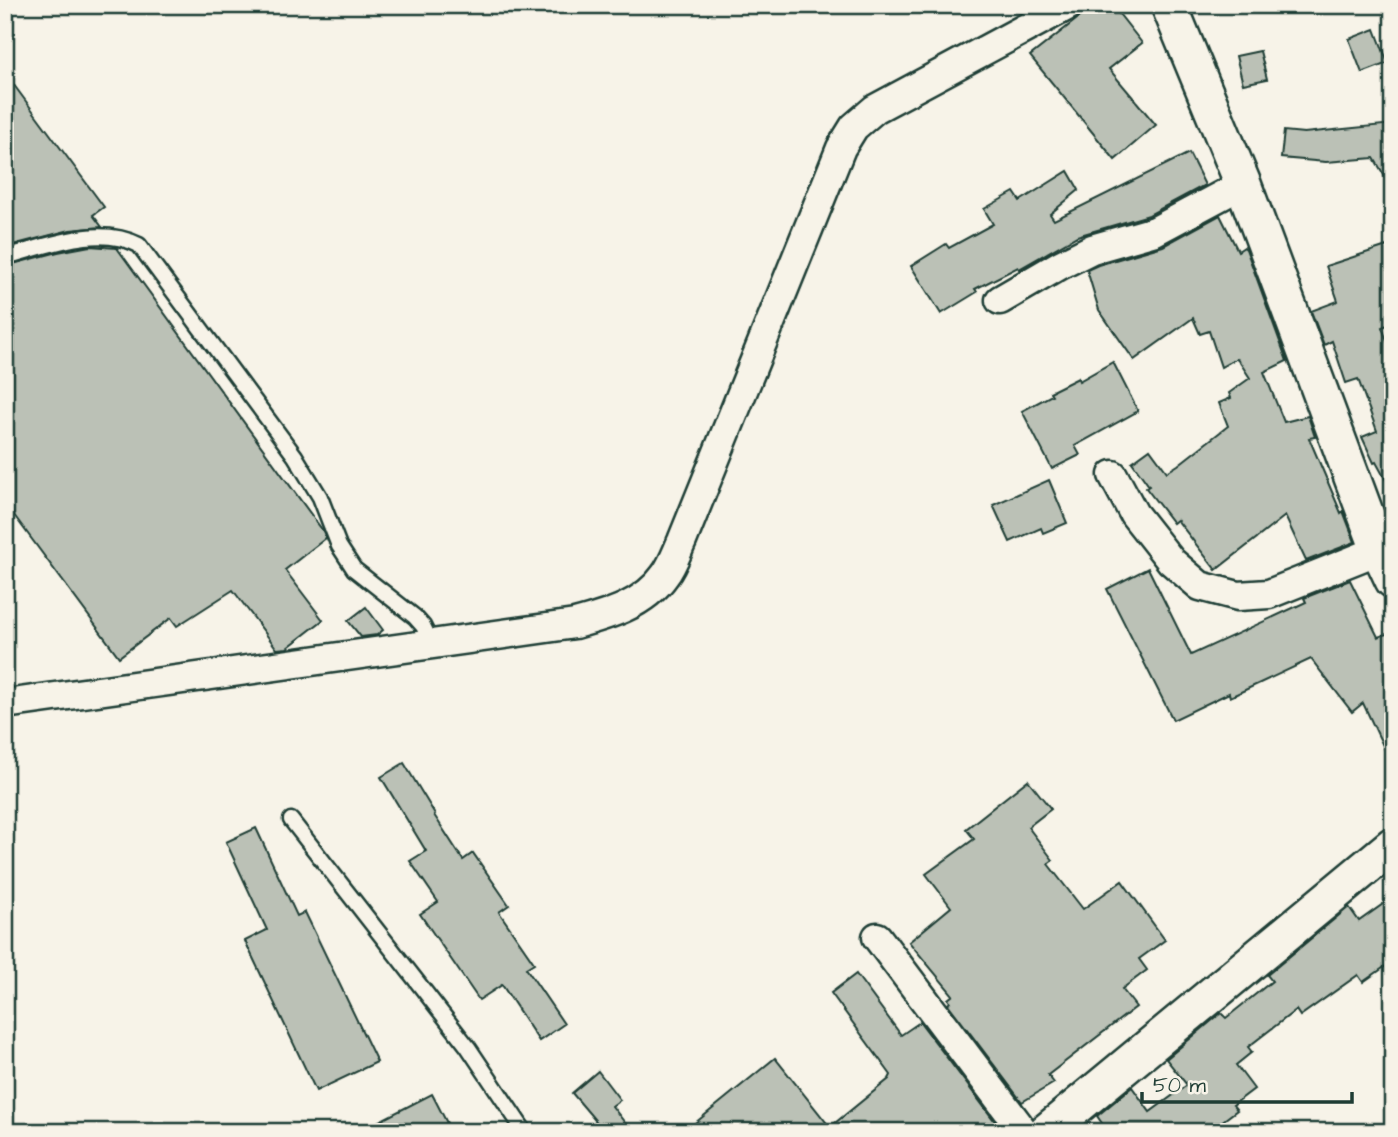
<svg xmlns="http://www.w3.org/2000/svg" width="1398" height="1137" font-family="'Architects Daughter',sans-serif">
	<rect width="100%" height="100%" fill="#f7f3e8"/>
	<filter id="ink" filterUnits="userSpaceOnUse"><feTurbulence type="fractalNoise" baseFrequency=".0143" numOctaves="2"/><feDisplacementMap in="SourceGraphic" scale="14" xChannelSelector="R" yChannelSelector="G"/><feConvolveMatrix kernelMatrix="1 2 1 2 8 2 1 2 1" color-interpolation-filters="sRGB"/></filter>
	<g filter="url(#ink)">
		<g fill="#bbc1b6" stroke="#1f3d34" stroke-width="2">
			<path d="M1095 5H1112L1142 43 1109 69 1156 125 1115 160 1030 56Z"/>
			<path d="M1375 29 1388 63 1362 73 1349 39Z"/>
			<path d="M1260 51 1267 79 1243 84 1236 56Z"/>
			<path d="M5 73 104 207 93 215 102 227 70 230 5 247Z"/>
			<path d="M1393 124V190L1374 158 1326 162 1281 158 1284 131 1304 133Z"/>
			<path d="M1189 153 1205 185 1149 215 1077 236 1019 269 1018 267 975 289 977 292 941 314 911 266 946 244 949 248 993 224 984 209 1014 192 1020 201 1068 171 1079 190 1050 214 1054 220Z"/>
			<path d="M1220 215 1238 251 1244 247 1246 249 1287 361 1264 372 1284 422 1308 416 1315 437 1309 438 1341 513 1343 511 1355 542 1306 561 1285 516 1216 570 1177 520 1173 523 1146 488 1149 486 1132 462 1150 449 1167 472 1178 465 1228 426 1219 403 1231 398 1229 393 1250 378 1237 358 1221 367 1209 331 1200 334 1193 318 1134 360 1099 310 1087 270 1098 265 1163 246Z"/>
			<path d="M1393 244V323L1382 327 1393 358V493L1376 462 1374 463 1362 437 1377 431 1358 379 1346 383 1332 341 1324 345 1311 311 1338 301 1326 266Z"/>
			<path d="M90 246 117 248 323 531 326 538 285 570 323 620 287 648 277 649 233 590 177 626 171 618 119 657 5 503V266L58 252Z"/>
			<path d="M1113 362 1138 411 1075 446 1080 455 1052 469 1022 411 1052 395 1050 392 1078 378 1079 381Z"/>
			<path d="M1049 480 1067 523 1043 533 1041 528 1010 542 993 505Z"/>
			<path d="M1148 568 1191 655 1306 602 1304 598 1350 580 1378 637 1393 632V767L1363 703 1352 712 1311 659 1230 697 1229 693 1173 720 1107 589Z"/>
			<path d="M366 607 383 630 377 635 361 637 348 621Z"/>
			<path d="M404 763 435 814 434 815 463 860 473 853 509 905 499 912 534 963 526 968 564 1024 539 1041 502 985 479 1000 420 914 438 902 410 861 426 851 381 777Z"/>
			<path d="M1028 780 1051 809 1028 827 1053 860 1048 864 1083 909 1122 881 1165 940 1139 959 1147 970 1122 989 1136 1007 1048 1075 1054 1083 1022 1102 948 1004 950 1002 948 999 953 995 909 942 951 907 926 874 974 839 966 829Z"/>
			<path d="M256 828 297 916 305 912 377 1062 316 1091 245 941 267 930 226 842Z"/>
			<path d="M1393 897V961L1363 982 1358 975 1300 1016 1296 1010 1248 1047 1252 1052 1236 1065 1254 1089 1233 1105 1237 1110 1208 1132H1108L1097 1116 1132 1087 1150 1112 1187 1085 1166 1059 1221 1013 1226 1018 1272 981 1267 975 1349 907 1359 921Z"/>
			<path d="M856 974 901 1035 920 1022 996 1123 983 1132H684L775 1058 830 1127 889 1079 891 1075 831 993Z"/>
			<path d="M598 1071 620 1100 612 1106 632 1132H605L572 1093Z"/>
			<path d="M432 1094 447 1123 430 1132H358Z"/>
		</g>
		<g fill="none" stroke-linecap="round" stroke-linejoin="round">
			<defs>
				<g id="service">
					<path d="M5 257C48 246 97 224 139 245L295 456 320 497 339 546 354 569 415 617 423 626 432 644"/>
					<path d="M291 820 468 1047 525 1132"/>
				</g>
				<g id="minor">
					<path d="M1000 300 1060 265 1092 249 1155 231 1243 184"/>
					<path d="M1113 475 1134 514 1171 561 1200 586 1238 596 1269 594 1379 550"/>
					<path d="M5 704 575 624C608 615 644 605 665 575 672 566 677 552 682 541L841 148 854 127 875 109 1069 5"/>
					<path d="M877 937 1024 1132"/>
				</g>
				<g id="tertiary">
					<path d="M1169 5 1243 184 1379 550 1393 580"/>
					<path d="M1046 1132 1393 845"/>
				</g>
			</defs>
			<use href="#service" stroke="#1f3d34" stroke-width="19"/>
			<use href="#minor" stroke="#1f3d34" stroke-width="33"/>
			<use href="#tertiary" stroke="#1f3d34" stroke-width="40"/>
			<use href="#service" stroke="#f7f3e8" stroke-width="14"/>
			<use href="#minor" stroke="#f7f3e8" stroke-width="28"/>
			<use href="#tertiary" stroke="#f7f3e8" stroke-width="35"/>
		</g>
	</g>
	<rect width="1398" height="1137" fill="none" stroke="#f7f3e8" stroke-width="28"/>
	<rect x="14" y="14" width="1370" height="1109" fill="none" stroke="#1f3d34" stroke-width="2.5" filter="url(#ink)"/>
	<path d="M1142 1092v10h210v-10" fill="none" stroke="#1f3d34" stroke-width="3.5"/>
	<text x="1153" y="1092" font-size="21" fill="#1f3d34" stroke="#f7f3e8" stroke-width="5" paint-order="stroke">50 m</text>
</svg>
